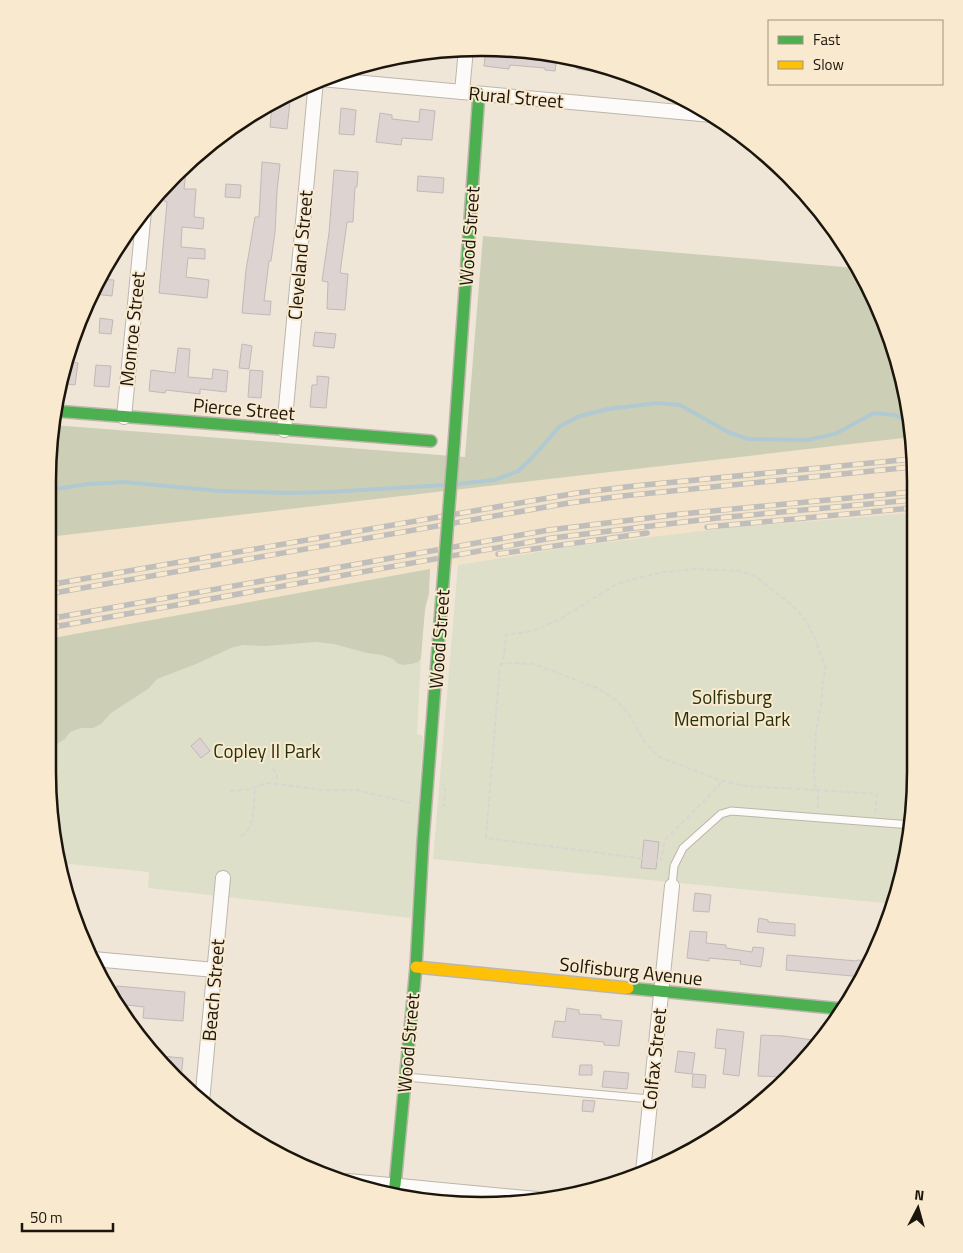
<svg xmlns="http://www.w3.org/2000/svg" width="963" height="1253" font-family="'Titillium Web',sans-serif">
	<rect width="100%" height="100%" fill="#efe6d8"/>
	<path fill="#f2e3ca" d="M912 437V513L736 527 576 546 430 569 48 639V537Z"/>
	<g fill="#dddfc9">
		<path d="M912 513V828L894 904 433 859 458 565 576 546 736 527Z"/>
		<path d="M430 569C429 590 425 610 423 630 420 665 419 700 417 734L423 736 411 918 148 888 149 872 60 863 48 771V639Z"/>
	</g>
	<g fill="#cccfb6">
		<path d="M483 236 856 268 892 342 912 425V437L48 537V453L53 425 465 457Z"/>
		<path d="M430 569 429 594 425 608 421 658 418 662 411 664 403 665 397 663 393 659 382 655 367 653 334 644 316 642 265 646 243 645 231 648 196 664 157 679 148 689 111 713 101 724 93 728H81L70 732 65 739 57 744 48 747V639Z"/>
	</g>
	<g fill="none" stroke-linecap="round" stroke-linejoin="round">
		<g stroke="#b0c9d2" stroke-width="4">
			<path d="M457 484 495 480 518 471 531 459 560 426 580 416 608 409 658 403 680 405 728 432 748 439 807 440 835 434 874 413 895 415 911 422"/>
			<path d="M48 490 89 484 124 482 219 491 290 493 328 492 445 485"/>
		</g>
	</g>
	<g fill="#ddd4d2" stroke="#c2b9b7">
		<path d="M486 48 557 55 555 71 545 70V68L510 65 509 69 484 66Z"/>
		<path d="M578 59 605 68 604 73 577 69Z"/>
		<path d="M277 101 290 102 287 129 270 127 272 104Z"/>
		<path d="M341 108 356 110 354 135 339 134Z"/>
		<path d="M420 109 435 111 432 140 402 138 401 145 376 142 380 113 392 115V119L419 122Z"/>
		<path d="M262 162 280 164 277 191 275 232 271 261H269L264 301H271L270 315 242 313 246 270 255 217H259Z"/>
		<path d="M334 170 358 172 357 187H355L353 222H347L340 273 348 274 345 310 327 309 328 282 322 281 329 233Z"/>
		<path d="M186 172 184 189H196L194 217 204 218 203 229 182 227 181 247 205 249V259L188 258 186 277 209 280 207 298 159 293 167 202 164 201 165 191Z"/>
		<path d="M418 176 444 178 443 193 417 191Z"/>
		<path d="M226 184 241 185 240 198 225 197Z"/>
		<path d="M99 279 114 280 112 296 93 294 94 287Z"/>
		<path d="M100 318 113 320 111 334 99 333Z"/>
		<path d="M315 332 336 334 334 348 313 346Z"/>
		<path d="M242 344 252 346 249 369 239 368Z"/>
		<path d="M178 348 190 349 188 377 212 379 213 369 228 371 226 392 200 389V394L166 390 165 393 149 391 151 370 175 373Z"/>
		<path d="M65 361 78 363 75 385 60 383Z"/>
		<path d="M96 365 111 366 109 387 94 386Z"/>
		<path d="M250 370 263 371 261 398 248 397Z"/>
		<path d="M317 376 329 377 326 408 310 407 312 385H317Z"/>
		<path d="M200 738 210 751 201 758 191 746Z"/>
		<path d="M644 840 659 842 656 869 641 868Z"/>
		<path d="M695 893 711 895 709 912 693 911Z"/>
		<path d="M759 918 768 920V922L795 924V936L757 932Z"/>
		<path d="M690 931 707 932 706 943 726 945V948L752 952 753 947 764 948 761 967 740 964 741 961 709 958V961L687 958Z"/>
		<path d="M787 955 857 961V960L870 961 863 977 786 970Z"/>
		<path d="M117 986 185 992 183 1021 143 1018 144 1007 118 1004 115 1001Z"/>
		<path d="M567 1008 579 1010V1014L601 1015V1019L622 1021 619 1046 604 1045V1042L552 1037 555 1021 565 1022Z"/>
		<path d="M717 1029 744 1032 739 1076 723 1074 726 1049 715 1048Z"/>
		<path d="M761 1035 784 1036 820 1041 808 1058 786 1077 758 1076Z"/>
		<path d="M678 1051 695 1053 692 1074 675 1072Z"/>
		<path d="M161 1056 183 1058 181 1080 179 1078Z"/>
		<path d="M580 1065H592V1075H579Z"/>
		<path d="M604 1071 629 1073 627 1089 602 1087Z"/>
		<path d="M693 1074 706 1075 705 1088 692 1087Z"/>
		<path d="M583 1100 595 1101 593 1112 582 1111Z"/>
	</g>
	<g fill="none" stroke-linecap="round" stroke-linejoin="round">
		<defs>
			<g id="lane">
				<path d="M672 886 674 866 683 848 721 814 731 811 912 825"/>
				<path d="M406 1077 650 1099"/>
			</g>
			<g id="street">
				<path d="M321 79 712 115"/>
				<path d="M462 92 466 49"/>
				<path d="M124 417 144 211"/>
				<path d="M284 430 316 80"/>
				<path d="M93 959 215 970"/>
				<path d="M202 1102 223 878"/>
				<path d="M643 1172 672 886"/>
				<path d="M348 1181 537 1199"/>
			</g>
			<g id="fast">
				<path d="M55 411 431 441"/>
				<path d="M454 444 479 93"/>
				<path d="M628 988 843 1009"/>
				<path d="M395 1185 416 967 423 841 440 621"/>
			</g>
			<path id="slow" d="M416 967 628 988"/>
		</defs>
		<use href="#lane" stroke="#bcb6aa" stroke-width="9"/>
		<use href="#street" stroke="#bcb6aa" stroke-width="16"/>
		<use href="#fast" stroke="#bcb6aa" stroke-width="14"/>
		<use href="#slow" stroke="#bcb6aa" stroke-width="14"/>
		<g stroke="#d9d6d1" stroke-width="2" stroke-dasharray="5 2.5" stroke-linecap="butt">
			<path d="M500 665 507 663 534 664 597 688 617 701 629 714 645 743 659 757 722 781 746 786 816 790 814 773 816 729 821 706 823 679 826 669 815 638 806 621 791 604 754 576 740 571 694 569 664 572 633 579 613 586 562 618 533 631 506 635 504 656 500 665 486 838 661 861 665 840 715 790 722 781"/>
			<path d="M273 768 277 775 276 784"/>
			<path d="M816 790 877 794 875 814"/>
			<path d="M230 791 251 789 265 783 276 784 325 790H357L410 803"/>
			<path d="M442 806H444L445 789 443 783"/>
			<path d="M818 808V790"/>
			<path d="M241 836C256 829 253 803 255 788"/>
		</g>
		<use href="#lane" stroke="#fdfbf9" stroke-width="7"/>
		<use href="#street" stroke="#fdfbf9" stroke-width="14"/>
		<use href="#fast" stroke="#4caf50" stroke-width="11"/>
		<use href="#slow" stroke="#ffc107" stroke-width="11"/>
		<defs>
			<g id="rail">
				<path d="M707 527 912 508"/>
				<path d="M498 554 647 533"/>
				<path d="M48 585 577 493 634 486 912 459"/>
				<path d="M48 594 569 503 622 496 912 467"/>
				<path d="M48 619 549 530 681 514 912 492"/>
				<path d="M48 628 552 538 717 518 912 500"/>
			</g>
		</defs>
		<use href="#rail" stroke="#c0beba" stroke-width="5.5"/>
		<use href="#rail" stroke="#f9e9ce" stroke-width="4" stroke-dasharray="11" stroke-linecap="butt"/>
		<defs>
			<path id="fast-bridge" d="M440 621 454 444"/>
		</defs>
		<use href="#fast-bridge" stroke="#bcb6aa" stroke-width="14" stroke-linecap="butt"/>
		<use href="#fast-bridge" stroke="#4caf50" stroke-width="11"/>
	</g>
	<g text-anchor="middle" stroke-width="4" stroke-linejoin="round" paint-order="stroke">
		<g font-size="19" fill="#1b150c" stroke="#f9e9ce">
			<text transform="translate(516 97) rotate(5)" y="7">Rural Street</text>
			<text transform="translate(469 236) rotate(-86)" y="7">Wood Street</text>
			<text transform="translate(300 255) rotate(-85)" y="7">Cleveland Street</text>
			<text transform="translate(132 329) rotate(-84)" y="7">Monroe Street</text>
			<text transform="translate(244 409) rotate(5)" y="7">Pierce Street</text>
			<text transform="translate(439 639) rotate(-86)" y="7">Wood Street</text>
			<text transform="translate(631 971) rotate(6)" y="7">Solfisburg Avenue</text>
			<text transform="translate(213 990) rotate(-85)" y="7">Beach Street</text>
			<text transform="translate(408 1043) rotate(-85)" y="7">Wood Street</text>
			<text transform="translate(654 1059) rotate(-84)" y="7">Colfax Street</text>
		</g>
		<g font-size="19" fill="#253209" stroke="#f9e9ce">
			<text x="732" y="704">Solfisburg<tspan x="732" dy="22">Memorial Park</tspan></text>
			<text x="267" y="758">Copley II Park</text>
		</g>
	</g>
	<path d="M0 0H963V1253H0ZM481 56H482A425 425 0 0 1 907 481V772A425 425 0 0 1 482 1197H481A425 425 0 0 1 56 772V481A425 425 0 0 1 481 56Z" fill="#f9e9ce" fill-rule="evenodd"/>
	<path fill="none" stroke="#1b150c" stroke-width="2.5" d="M481 56H482A425 425 0 0 1 907 481V772A425 425 0 0 1 482 1197H481A425 425 0 0 1 56 772V481A425 425 0 0 1 481 56Z"/>
	<rect x="768" y="20" width="175" height="65" fill="#f9e9ce" stroke="#a09480"/>
	<rect x="778" y="36" width="25" height="8" fill="#4caf50" stroke="#a09480"/>
	<text x="813" y="45" font-size="15" fill="#1b150c">Fast</text>
	<rect x="778" y="61" width="25" height="8" fill="#ffc107" stroke="#a09480"/>
	<text x="813" y="70" font-size="15" fill="#1b150c">Slow</text>
	<g transform="translate(918 1208) rotate(6)" stroke="#f9e9ce" stroke-width="4" paint-order="stroke">
	<path d="M0-4L9 19L0 12L-9 19Z" fill="#1b150c"/>
	<text y="-8" font-size="14" font-weight="bold" text-anchor="middle" fill="#1b150c">N</text>
	</g>
	<path d="M22 1223v8h91v-8" fill="none" stroke="#1b150c" stroke-width="2.5"/>
	<text x="30" y="1223" font-size="15" fill="#1b150c" stroke="#f9e9ce" stroke-width="4" paint-order="stroke">50 m</text>
</svg>
